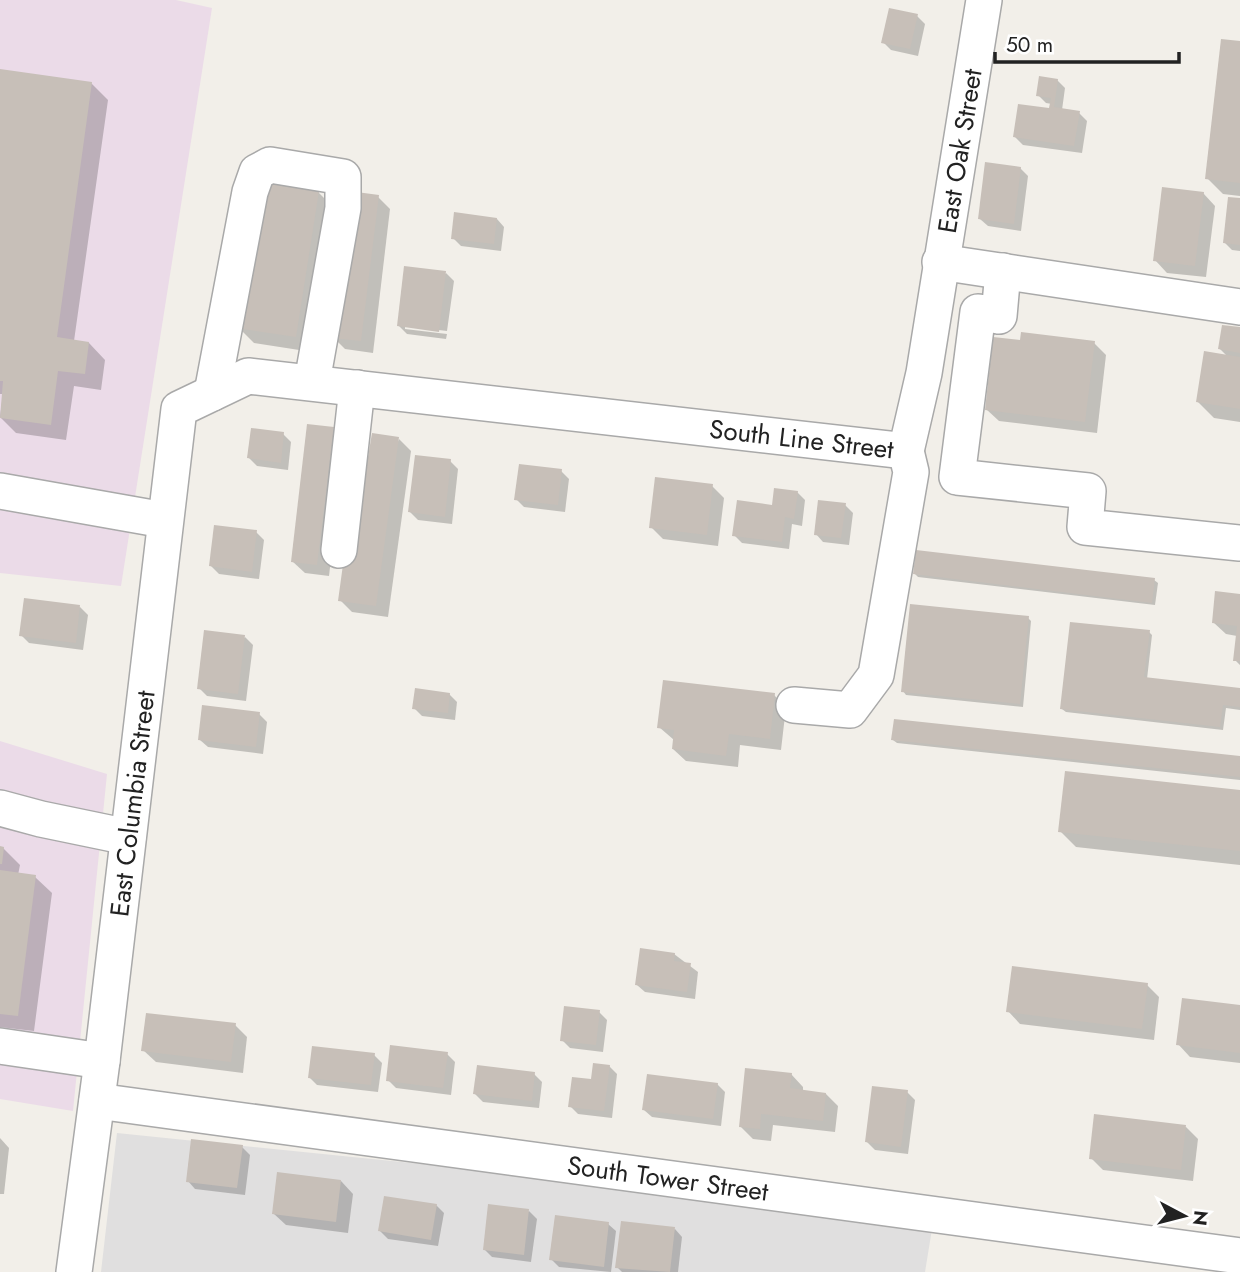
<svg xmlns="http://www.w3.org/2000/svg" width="1240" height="1272" font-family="Jost,sans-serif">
	<rect width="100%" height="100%" fill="#f2efe9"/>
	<path fill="#e0dfdf" d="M117 1133 540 1176 932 1229 925 1272H101Z"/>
	<g fill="#ebdbe8">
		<path d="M0 0H176L212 8 121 586 0 573Z"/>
		<path d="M0 741 107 774 73 1111 0 1099Z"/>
	</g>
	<g fill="#0003">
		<path d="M917 16 925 24 918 56 891 50 883 42Z"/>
		<path d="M1240 43V196L1223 194 1207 178Z"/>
		<path d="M0 71 91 83 108 100 74 341 89 343 105 360 101 390 74 386 66 440 16 433 0 417 3 394H0Z"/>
		<path d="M1057 80 1065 88 1062 110 1079 113 1087 121 1082 153 1023 145 1015 137 1051 110 1052 104 1046 103 1038 95Z"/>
		<path d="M1020 168 1028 176 1021 231 988 226 980 219Z"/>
		<path d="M318 192 334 208 312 352 254 343 238 327Z"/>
		<path d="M1203 193 1215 206 1206 277 1167 273 1155 260Z"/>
		<path d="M378 197 390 209 373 353 345 349 333 337Z"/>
		<path d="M1240 200V251L1232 250 1224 242Z"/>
		<path d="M497 219 504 227 501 251 461 246 453 238Z"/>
		<path d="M446 273 454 281 447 331 405 326V329L447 334 446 339 407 334 399 326Z"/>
		<path d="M1240 329V422L1214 418 1198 402 1228 357 1220 349Z"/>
		<path d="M1094 343 1106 355 1097 433 999 421 986 409Z"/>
		<path d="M333 429 345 441 329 576 305 573 292 561Z"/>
		<path d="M283 434 291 442 288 470 257 466 249 458Z"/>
		<path d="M399 439 411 451 388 617 352 612 340 600Z"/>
		<path d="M450 461 458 469 452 524 418 520 410 512Z"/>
		<path d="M561 471 569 479 565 512 524 507 516 499Z"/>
		<path d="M712 486 724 498 718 546 663 539 651 527Z"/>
		<path d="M797 492 805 500 802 526 792 524 789 549 742 543 734 535Z"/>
		<path d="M845 505 853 513 849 545 823 542 816 534Z"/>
		<path d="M256 532 264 540 259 579 219 574 211 566Z"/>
		<path d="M915 574 1154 580 1158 583 1155 605 918 577Z"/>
		<path d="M1240 595V665L1235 660 1237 636 1226 634 1213 622Z"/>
		<path d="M80 607 88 615 83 650 29 643 21 635Z"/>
		<path d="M1028 618 1031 621 1023 707 906 695 903 691Z"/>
		<path d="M1149 632 1152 635 1147 679 1240 690V710L1226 708 1223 730 1066 712 1062 709Z"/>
		<path d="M245 637 253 645 246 701 207 696 199 688Z"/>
		<path d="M449 694 457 702 455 720 422 716 414 708Z"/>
		<path d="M774 695 786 707 781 750 740 745 738 767 686 761 673 749 674 740 659 727Z"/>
		<path d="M259 714 267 722 263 754 208 747 200 740Z"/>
		<path d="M893 740 1240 758V780L897 743Z"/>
		<path d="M1240 791V865L1076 847 1060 831Z"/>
		<path d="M0 848H3L20 865 18 875 35 877 52 893 34 1031 0 1027Z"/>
		<path d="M674 954 698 972 695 999 645 992 637 985Z"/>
		<path d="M1147 985 1159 997 1154 1040 1020 1024 1008 1011Z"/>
		<path d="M1240 1007V1063L1190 1057 1178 1044Z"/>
		<path d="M599 1012 607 1020 603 1052 570 1048 562 1040Z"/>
		<path d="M235 1025 247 1037 243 1073 156 1062 143 1050Z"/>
		<path d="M447 1054 455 1062 451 1095 396 1088 388 1080Z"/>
		<path d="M374 1055 382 1063 378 1092 317 1085 309 1077Z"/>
		<path d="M609 1066 617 1074 612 1118 578 1114 570 1106Z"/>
		<path d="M534 1074 542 1082 539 1108 483 1102 475 1094Z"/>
		<path d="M791 1074 803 1087V1092L826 1094 838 1106 835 1132 773 1125 771 1141 753 1139 741 1127Z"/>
		<path d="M717 1084 725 1092 721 1126 652 1117 644 1110Z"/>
		<path d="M907 1092 915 1100 908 1154 875 1150 867 1142Z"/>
		<path d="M1186 1127 1198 1139 1193 1181 1103 1170 1091 1158Z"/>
		<path d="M0 1138 9 1148 4 1194H0Z"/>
		<path d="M242 1147 250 1155 245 1195 195 1189 188 1181Z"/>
		<path d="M341 1181 353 1194 348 1233 286 1225 273 1213Z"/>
		<path d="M436 1205 444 1213 438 1246 388 1239 380 1231Z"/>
		<path d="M529 1211 537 1219 531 1262 492 1257 484 1249Z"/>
		<path d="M608 1224 616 1231 611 1272 559 1267 551 1259Z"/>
		<path d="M675 1229 682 1237 678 1272H622L617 1267Z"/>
	</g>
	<g fill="#c7bfb8">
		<path d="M889 8 918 14 910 49 881 43Z"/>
		<path d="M1221 39 1240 41V183L1205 179Z"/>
		<path d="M0 69 92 82 57 337 89 342 85 374 58 371 51 425 0 418 3 381H0Z"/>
		<path d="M1039 76 1058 79 1054 107 1080 111 1074 146 1013 137 1018 104 1049 108 1051 98 1036 96Z"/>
		<path d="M985 162 1021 167 1014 224 978 219Z"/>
		<path d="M259 181 319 191 296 337 236 328Z"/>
		<path d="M1162 187 1204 192 1195 266 1153 261Z"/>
		<path d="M349 191 379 195 361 341 331 338Z"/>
		<path d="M1228 197 1240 198V245L1223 243Z"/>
		<path d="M454 212 497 218 494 244 451 239Z"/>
		<path d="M404 266 446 271 439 332 397 326Z"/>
		<path d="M1222 325 1240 327V353L1218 349Z"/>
		<path d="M1021 332 1095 341 1085 422 985 410 993 337 1020 340Z"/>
		<path d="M1204 351 1240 357V409L1196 402Z"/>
		<path d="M307 424 334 427 317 565 291 562Z"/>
		<path d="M251 428 284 432 281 463 247 458Z"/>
		<path d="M372 433 399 437 376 606 338 601 358 455 368 457Z"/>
		<path d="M415 455 451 459 445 517 408 512Z"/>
		<path d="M519 464 562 469 558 505 514 500Z"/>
		<path d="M655 477 713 484 707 535 649 528Z"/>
		<path d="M774 488 798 491 794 519 785 517 782 542 732 536 737 500 772 505Z"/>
		<path d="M818 500 846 503 841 538 814 535Z"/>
		<path d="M214 525 257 530 252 572 209 566Z"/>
		<path d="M916 550 1155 578 1152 603 913 574Z"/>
		<path d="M1215 591 1240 594V661H1233L1237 626 1212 623Z"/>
		<path d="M24 598 80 605 76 643 19 636Z"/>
		<path d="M910 604 1029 616 1020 704 901 692Z"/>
		<path d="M1070 622 1150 630 1144 677 1240 688V707L1223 705 1220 727 1060 709Z"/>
		<path d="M204 630 245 635 238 694 197 689Z"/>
		<path d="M663 680 775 693 770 739 729 734 726 756 672 749 674 730 657 728Z"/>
		<path d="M415 688 450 693 448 713 412 709Z"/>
		<path d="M202 705 260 712 256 747 198 740Z"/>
		<path d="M894 719 1240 756V777L891 740Z"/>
		<path d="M1065 771 1240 790V851L1058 832Z"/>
		<path d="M0 846 4 847 2 864H0Z"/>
		<path d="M0 870 36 875 18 1016 0 1014Z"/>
		<path d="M640 948 675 953 674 961 691 963 687 992 635 985Z"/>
		<path d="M1012 966 1148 983 1142 1029 1006 1012Z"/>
		<path d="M1182 998 1240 1005V1053L1176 1045Z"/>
		<path d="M564 1006 600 1010 596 1045 560 1041Z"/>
		<path d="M146 1013 236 1023 231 1062 141 1051Z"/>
		<path d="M390 1045 448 1052 443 1088 386 1081Z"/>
		<path d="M312 1046 375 1053 371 1085 308 1078Z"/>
		<path d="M593 1063 610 1065 604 1111 568 1107 572 1077 591 1079Z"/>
		<path d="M477 1065 535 1072 532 1101 473 1094Z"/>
		<path d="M745 1068 792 1073 790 1088 826 1093 823 1121 761 1114 760 1129 739 1127Z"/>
		<path d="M647 1074 718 1083 713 1119 642 1110Z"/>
		<path d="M872 1086 908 1090 901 1147 865 1142Z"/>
		<path d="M1094 1114 1186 1125 1181 1170 1089 1159Z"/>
		<path d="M191 1139 243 1145 237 1188 186 1182Z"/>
		<path d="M277 1172 341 1180 336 1222 272 1214Z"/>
		<path d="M384 1196 437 1204 431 1240 378 1231Z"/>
		<path d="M488 1204 529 1209 524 1255 483 1250Z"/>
		<path d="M555 1215 609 1222 604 1267 549 1260Z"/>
		<path d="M621 1221 675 1227 670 1272 615 1268Z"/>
	</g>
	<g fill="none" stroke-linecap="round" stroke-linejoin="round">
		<defs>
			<g id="minor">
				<path d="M940 262 1240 307"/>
				<path d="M1003 271 999 316 978 312 957 477 1088 491 1085 527 1240 543"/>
				<path d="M212 393 250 192 257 172 270 165 343 177V208L312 382"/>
				<path d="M0 491 164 520"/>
				<path d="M339 550 357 388"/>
				<path d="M794 705 850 710 876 675 911 472 906 451"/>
				<path d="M0 808 41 819 128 837"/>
				<path d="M0 1046 102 1061"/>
				<path id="s1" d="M97 1101 1240 1256"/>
				<path id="s2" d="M74 1272 102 1061 179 409 248 376 906 451 924 373 984 0"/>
			</g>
		</defs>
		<use href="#minor" stroke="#a9a9a9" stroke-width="38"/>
		<use href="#minor" stroke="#fff" stroke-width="35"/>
	</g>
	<g text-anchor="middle" stroke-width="7" stroke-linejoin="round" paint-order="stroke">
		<g font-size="26" fill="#222" stroke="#fff">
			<text dy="9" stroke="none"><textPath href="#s2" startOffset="1913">East Oak Street</textPath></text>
			<text dy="9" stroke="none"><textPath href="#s2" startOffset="1503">South Line Street</textPath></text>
			<text dy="9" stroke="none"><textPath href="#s2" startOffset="472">East Columbia Street</textPath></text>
			<text dy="9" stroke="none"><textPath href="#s1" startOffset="576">South Tower Street</textPath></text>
		</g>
	</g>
	<g transform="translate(1184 1216) rotate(97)" stroke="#ffffff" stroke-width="5" paint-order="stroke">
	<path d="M0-5L12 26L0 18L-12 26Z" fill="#222222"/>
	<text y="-10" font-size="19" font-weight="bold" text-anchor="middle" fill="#222222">N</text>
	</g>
	<path d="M995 52v10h184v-10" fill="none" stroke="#222222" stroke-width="3.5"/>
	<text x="1006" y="52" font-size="21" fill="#222222" stroke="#ffffff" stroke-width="5" paint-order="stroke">50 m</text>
</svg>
